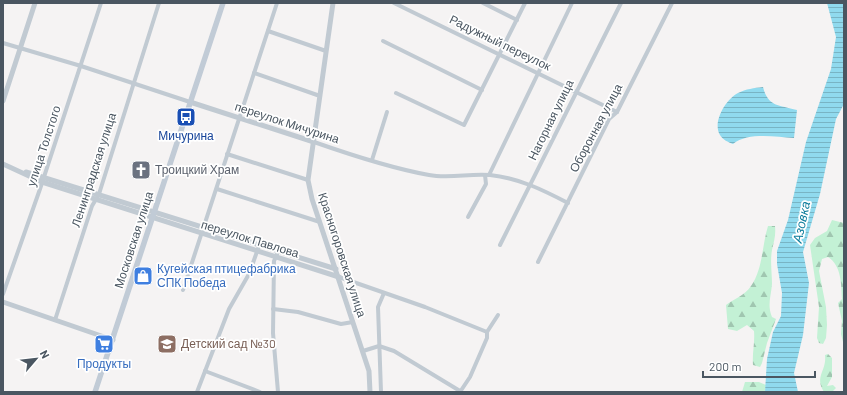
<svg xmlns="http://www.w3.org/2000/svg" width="847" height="395" font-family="Barlow,sans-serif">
	<defs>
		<pattern id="forest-firs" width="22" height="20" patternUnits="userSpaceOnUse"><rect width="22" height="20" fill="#c3f1d5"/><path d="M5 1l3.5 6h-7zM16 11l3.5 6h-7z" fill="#a0c6b0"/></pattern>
		<pattern id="water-rules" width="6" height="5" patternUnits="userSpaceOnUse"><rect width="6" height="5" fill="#90daee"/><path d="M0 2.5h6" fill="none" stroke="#78b4c4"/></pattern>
	</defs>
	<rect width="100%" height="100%" fill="#f5f3f3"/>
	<g fill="url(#forest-firs)">
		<path d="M832 220 844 223V346L841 334 842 321 838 303 842 299C841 285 842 266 828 257L822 259 819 271 826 307 827 325 826 338 823 344 819 343 817 338 819 307 810 245 815 238 827 231Z"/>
		<path d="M768 226H775C776 235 774 241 772 250 770 261 772 273 772 284 771 297 767 305 772 317L776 319 767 343 762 363 760 367 753 365C752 354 755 343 754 331L747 325 737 331 728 329 726 305C734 299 745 295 751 286 763 269 762 245 768 226Z"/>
		<path d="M828 354 832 358V377L827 386 833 385 836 388 832 392H824C814 376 827 371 825 355Z"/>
		<path d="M745 382H759L766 385 765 392H742Z"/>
	</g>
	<g fill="url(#water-rules)">
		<path d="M827 3H844V104L836 119 820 194 803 252 809 283 803 335 794 373 798 392H765L767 359 773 332 781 316 782 293 777 264V251L788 220 806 142 831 69 836 37Z"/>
		<path d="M763 87C768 107 779 105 797 110L794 138C775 137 748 132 733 144 728 142 723 140 720 135 712 122 726 99 738 93 746 89 754 88 763 87Z"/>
	</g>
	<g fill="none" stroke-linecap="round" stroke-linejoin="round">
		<g stroke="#c1cad2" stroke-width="4">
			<path d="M394 3 617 112"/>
			<path d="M483 3 517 20"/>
			<path d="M268 31 326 51"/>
			<path d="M383 41 482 90"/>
			<path d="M3 43 81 66 190 102"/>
			<path d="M254 73 320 96"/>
			<path d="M396 93 464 125 525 3"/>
			<path d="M314 142C351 155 390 168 429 175 450 179 470 173 490 175 519 178 543 190 568 203"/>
			<path d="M227 154 308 180"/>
			<path d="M372 160 387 112"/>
			<path d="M489 175 572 3"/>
			<path d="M217 189 320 222"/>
			<path d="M468 217 486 184 485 175"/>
			<path d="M500 245 621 3"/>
			<path d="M278 252 274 261 273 333 278 392"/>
			<path d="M538 262 609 119 617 112 672 3"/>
			<path d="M339 277 425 307 487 332"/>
			<path d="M183 290 277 3"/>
			<path d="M3 294 40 189 101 3"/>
			<path d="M273 309 298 312 341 324 353 322"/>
			<path d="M55 320 92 206 99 194 159 3"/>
			<path d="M363 351 379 346 394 351 460 391"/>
			<path d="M205 371 260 392"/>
			<path d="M197 392 229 309 249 274 259 246"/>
			<path d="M381 392 378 307 384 293"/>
			<path d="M460 392 470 377 487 338V332L498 315"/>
		</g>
		<g stroke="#c1cad2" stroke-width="5">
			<path d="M333 3 308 180 312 199 369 371 370 392"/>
			<path d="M3 101 35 3"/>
			<path d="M190 102 314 142"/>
			<path d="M3 164 42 182 339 277"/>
			<path d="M26 172 336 269"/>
			<path d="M3 302 113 340"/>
		</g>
		<path stroke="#c1cbd6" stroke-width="5.5" d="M95 392 223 3"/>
	</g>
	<defs>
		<symbol id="bus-square" viewBox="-11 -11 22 22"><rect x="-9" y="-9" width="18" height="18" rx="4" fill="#1a4fb4" stroke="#fff"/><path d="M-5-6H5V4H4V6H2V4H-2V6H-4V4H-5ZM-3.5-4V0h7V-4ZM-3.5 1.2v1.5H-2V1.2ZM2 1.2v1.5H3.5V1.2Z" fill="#fff"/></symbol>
		<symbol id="church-square" viewBox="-11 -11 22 22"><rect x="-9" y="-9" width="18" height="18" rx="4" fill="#6b7280" stroke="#fff"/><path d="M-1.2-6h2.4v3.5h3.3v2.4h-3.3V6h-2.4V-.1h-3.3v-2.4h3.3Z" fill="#fff"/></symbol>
		<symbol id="shop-square" viewBox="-11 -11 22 22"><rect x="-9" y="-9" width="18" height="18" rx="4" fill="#3f7fe0" stroke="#fff"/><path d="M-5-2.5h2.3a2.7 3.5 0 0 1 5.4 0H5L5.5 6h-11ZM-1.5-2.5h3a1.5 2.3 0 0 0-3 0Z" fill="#fff"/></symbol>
		<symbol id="supermarket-square" viewBox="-11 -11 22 22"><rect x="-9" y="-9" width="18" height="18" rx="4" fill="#3f7fe0" stroke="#fff"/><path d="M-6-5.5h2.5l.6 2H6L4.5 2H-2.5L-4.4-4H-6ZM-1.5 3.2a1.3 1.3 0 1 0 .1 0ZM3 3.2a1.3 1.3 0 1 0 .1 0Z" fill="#fff"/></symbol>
		<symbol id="school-square" viewBox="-11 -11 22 22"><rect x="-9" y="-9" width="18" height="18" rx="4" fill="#8d6e63" stroke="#fff"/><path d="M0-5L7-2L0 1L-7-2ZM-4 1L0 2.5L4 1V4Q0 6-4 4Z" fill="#fff"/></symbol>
	</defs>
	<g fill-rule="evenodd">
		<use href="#bus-square" x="175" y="106" width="22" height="22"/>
		<use href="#church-square" x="130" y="159" width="22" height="22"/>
		<use href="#shop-square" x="132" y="265" width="22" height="22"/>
		<use href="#supermarket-square" x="93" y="333" width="22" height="22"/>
		<use href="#school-square" x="156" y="333" width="22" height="22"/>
	</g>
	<g text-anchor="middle" stroke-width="3.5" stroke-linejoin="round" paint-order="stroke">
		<g font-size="12" fill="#4a5661" stroke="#fff">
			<text transform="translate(500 43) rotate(26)" y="4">Радужный переулок</text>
			<text transform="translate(551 120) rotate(-64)" y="4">Нагорная улица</text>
			<text transform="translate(287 123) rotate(18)" y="4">переулок Мичурина</text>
			<text transform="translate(596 128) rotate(-62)" y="4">Оборонная улица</text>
			<text transform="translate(44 146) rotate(-72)" y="4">улица Толстого</text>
			<text transform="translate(94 170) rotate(-72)" y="4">Ленинградская улица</text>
			<text transform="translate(250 239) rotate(17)" y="4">переулок Павлова</text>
			<text transform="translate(134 240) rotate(-72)" y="4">Московская улица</text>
			<text transform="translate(342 255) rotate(72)" y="4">Красногоровская улица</text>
		</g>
		<g font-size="12" fill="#164399" stroke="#fff">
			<text x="186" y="140">Мичурина</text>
		</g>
		<g font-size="12" fill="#5b616d" stroke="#fff" text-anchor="start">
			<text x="155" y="174">Троицкий Храм</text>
		</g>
		<g font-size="12" fill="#366cbe" stroke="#fff" text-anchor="start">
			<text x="157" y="273">Кугейская птицефабрика<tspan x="157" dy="14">СПК Победа</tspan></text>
			<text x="104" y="368" text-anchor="middle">Продукты</text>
		</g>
		<g font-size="12" fill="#785e54" stroke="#fff" text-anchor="start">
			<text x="181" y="348">Детский сад №30</text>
		</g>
		<g font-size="13" font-style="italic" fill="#0c7c9b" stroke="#fff">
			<text transform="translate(801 222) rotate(-78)" y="5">Азовка</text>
		</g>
	</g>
	<rect width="847" height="395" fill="none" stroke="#4a5661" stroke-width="8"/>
	<g transform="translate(36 359) rotate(62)" stroke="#ffffff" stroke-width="3" paint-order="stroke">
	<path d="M0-3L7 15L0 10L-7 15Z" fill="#4a5661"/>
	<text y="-6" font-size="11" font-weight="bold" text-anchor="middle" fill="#4a5661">N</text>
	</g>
	<path d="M703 371v6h112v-6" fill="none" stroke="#4a5661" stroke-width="2"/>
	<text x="709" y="371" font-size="12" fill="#4a5661" stroke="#ffffff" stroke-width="3" paint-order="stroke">200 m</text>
</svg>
